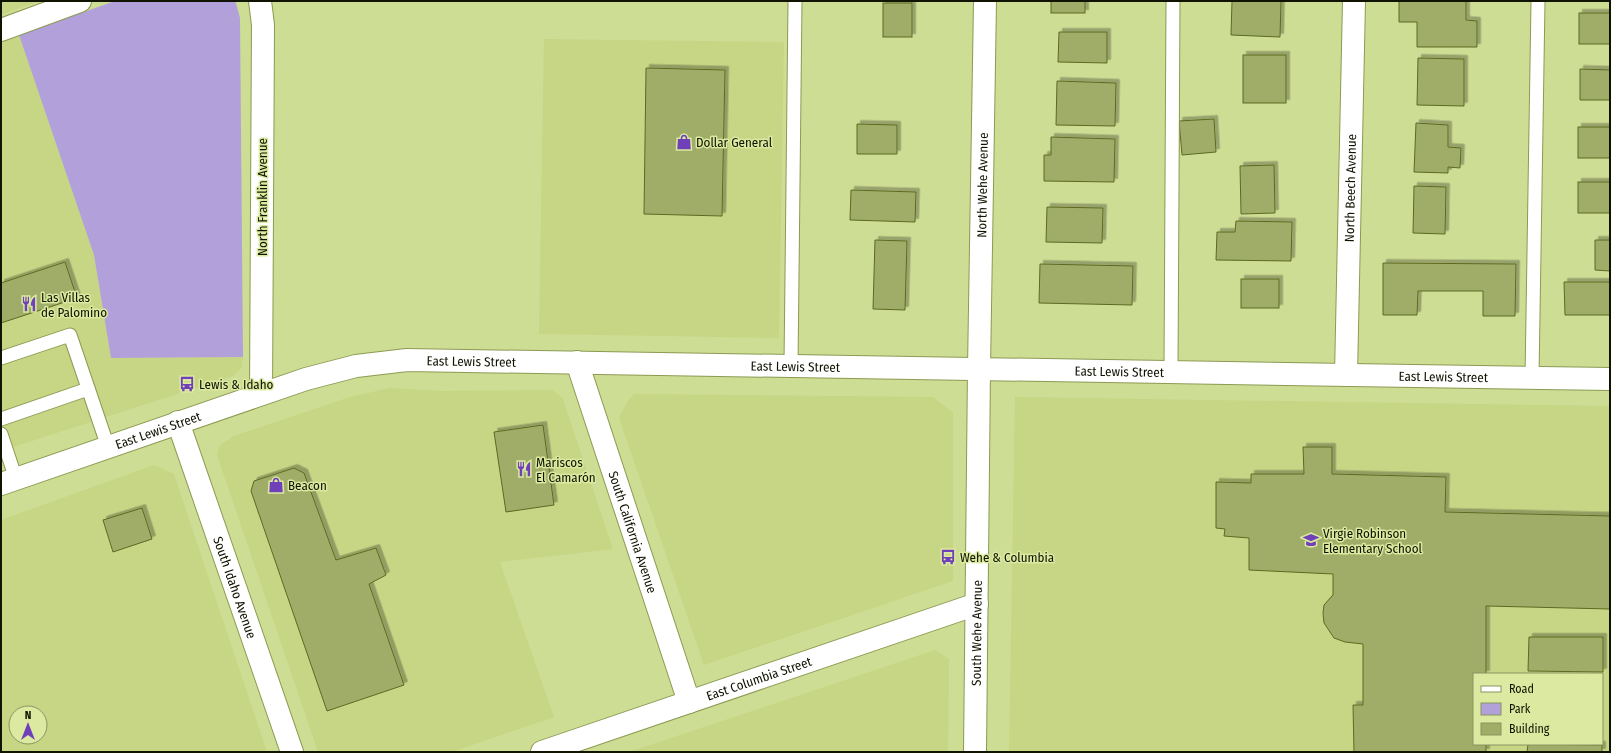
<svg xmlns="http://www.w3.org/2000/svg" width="1611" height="753" font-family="'Fira Sans Condensed',sans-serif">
	<defs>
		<filter id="shadow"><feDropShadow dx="3.5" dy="-3.5" stdDeviation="0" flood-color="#0004"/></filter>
	</defs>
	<rect width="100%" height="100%" fill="#cedd94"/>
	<g fill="#c6d685" fill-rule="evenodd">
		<path d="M1 1H39L1 15Z"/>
		<path d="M19 35 94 255 111 358 243 357 242 367 233 376 1 451V41Z"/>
		<path d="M544 39 784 42 779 338 539 334Z"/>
		<path d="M390 388 440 391 553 390 563 399 613 549 500 562 554 717 452 752H318L217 455 220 445 234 436 350 397Z"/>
		<path d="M634 394 933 397 953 413V581L704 665 619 418 627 402Z"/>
		<path d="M1015 397 1610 406V752H1009ZM1474 674H1602V744H1474Z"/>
		<path d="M154 465 174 474 267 752H1V520ZM16 713H40V737H16Z"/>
		<path d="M935 650 949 659 948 752H629Z"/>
	</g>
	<path fill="#b1a0da" d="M115 1H235L236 3 240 18 243 357 111 358 94 255 19 35Z"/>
	<g fill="#9fad67" stroke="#5d6921" filter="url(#shadow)">
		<rect x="1051" y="1" width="34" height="12"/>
		<path d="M1232 1H1281L1280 37 1231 35Z"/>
		<path d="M1399 1H1466V20L1477 21V47H1417V22H1399Z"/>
		<rect x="883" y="3" width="29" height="34"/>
		<rect x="1579" y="13" width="31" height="31"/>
		<path d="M1059 32H1107V63L1058 62Z"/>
		<rect x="1243" y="55" width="43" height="48"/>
		<path d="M1418 58 1464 59V106L1417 105Z"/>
		<path d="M646 68 725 70 722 216 644 214Z"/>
		<path d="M1580 69 1610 70V100H1580Z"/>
		<path d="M1057 81 1116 83 1115 126 1056 125Z"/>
		<path d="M1214 119 1216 152 1182 155 1179 121Z"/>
		<path d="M1416 123 1448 125V147L1461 148 1460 168 1448 167V173L1414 172Z"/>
		<path d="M857 124 897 125V154H857Z"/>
		<rect x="1578" y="127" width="32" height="31"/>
		<path d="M1051 137 1115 139 1114 182 1044 181V155H1051Z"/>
		<path d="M1274 165 1275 213 1241 214 1240 166Z"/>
		<rect x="1578" y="182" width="32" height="31"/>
		<path d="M1414 186 1446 187 1445 234 1413 233Z"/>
		<path d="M851 190 916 192 915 222 850 220Z"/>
		<path d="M1047 207 1103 208 1102 243 1046 242Z"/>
		<path d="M1236 221 1292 222 1291 261 1216 260 1217 232H1235Z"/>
		<path d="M875 240 907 241 905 310 873 309Z"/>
		<path d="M1595 240H1610V271L1595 270Z"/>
		<path d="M65 262 77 298 1 323V283Z"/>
		<path d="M1383 263 1516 264 1515 316H1483V291H1418L1417 315H1383Z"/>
		<path d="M1040 264 1133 266 1132 305 1039 303Z"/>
		<rect x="1241" y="279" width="38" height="29"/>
		<path d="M1564 282H1610V315H1565Z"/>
		<path d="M543 425 554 505 506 512 494 432Z"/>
		<path d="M1303 447H1332V474L1446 477 1445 512 1610 516V609L1486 606V674H1474V744H1486V752H1354L1353 705H1363V644L1345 642 1334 638 1324 623 1323 613 1324 605 1333 595V574L1249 570V538L1224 536 1225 529 1216 528V482L1251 483V474H1304Z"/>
		<path d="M294 468 304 473 336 560 376 548 386 575 369 584 404 685 327 711 251 491 254 481Z"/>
		<path d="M142 508 152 539 113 552 103 520Z"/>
		<path d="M1529 637H1603V672L1528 671Z"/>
		<path d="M1528 744 1602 745V752H1527Z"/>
	</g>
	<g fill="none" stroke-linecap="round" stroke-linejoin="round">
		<defs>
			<g id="lane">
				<path d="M1 358 70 335 108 447"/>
				<path d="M791 366 795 1"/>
				<path d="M1171 371 1173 1"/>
				<path d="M1532 378 1538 1"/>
				<path d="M1 419 88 389"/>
				<path d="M1 434 16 479"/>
			</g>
			<g id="street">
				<path d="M260 1 263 25 261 394"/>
				<path d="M1 30 80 1"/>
				<path id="s1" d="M577 362 689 702"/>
				<path id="s2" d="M1346 375 1354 1"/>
				<path id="s3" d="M178 422 292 752"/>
				<path id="s4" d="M542 752 977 604"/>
				<path id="s5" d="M975 752 979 369 985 1"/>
			</g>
			<g id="primary">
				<path id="s6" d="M1 484 306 379 356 366 407 360 1610 379"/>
			</g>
		</defs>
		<use href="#lane" stroke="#8c9a53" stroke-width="15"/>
		<use href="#street" stroke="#8c9a53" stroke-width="24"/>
		<use href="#primary" stroke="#8c9a53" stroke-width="24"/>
		<use href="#lane" stroke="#fff" stroke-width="13"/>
		<use href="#street" stroke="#fff" stroke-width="22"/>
		<use href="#primary" stroke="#fff" stroke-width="22"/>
	</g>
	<defs>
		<symbol id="shop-bare" viewBox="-9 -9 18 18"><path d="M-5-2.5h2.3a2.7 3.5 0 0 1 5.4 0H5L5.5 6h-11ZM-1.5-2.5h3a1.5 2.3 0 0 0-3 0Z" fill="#7040b8" stroke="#dbeaa0" stroke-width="2.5" paint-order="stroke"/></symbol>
		<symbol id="restaurant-bare" viewBox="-9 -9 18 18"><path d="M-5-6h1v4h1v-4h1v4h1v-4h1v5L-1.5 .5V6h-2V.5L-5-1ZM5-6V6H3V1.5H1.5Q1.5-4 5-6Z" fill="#7040b8" stroke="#dbeaa0" stroke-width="2.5" paint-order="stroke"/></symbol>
		<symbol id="bus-bare" viewBox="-9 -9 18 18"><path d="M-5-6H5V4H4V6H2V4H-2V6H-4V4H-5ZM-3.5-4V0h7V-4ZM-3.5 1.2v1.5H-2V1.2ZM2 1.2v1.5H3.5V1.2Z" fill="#7040b8" stroke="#dbeaa0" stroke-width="2.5" paint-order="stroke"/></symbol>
		<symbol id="school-bare" viewBox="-9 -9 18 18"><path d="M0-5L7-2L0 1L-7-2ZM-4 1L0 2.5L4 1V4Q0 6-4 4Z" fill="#7040b8" stroke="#dbeaa0" stroke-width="2.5" paint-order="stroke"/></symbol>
	</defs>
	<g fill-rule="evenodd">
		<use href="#shop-bare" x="673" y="131" width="22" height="22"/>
		<use href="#restaurant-bare" x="18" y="293" width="22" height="22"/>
		<use href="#bus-bare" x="176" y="373" width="22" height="22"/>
		<use href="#restaurant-bare" x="513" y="458" width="22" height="22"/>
		<use href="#shop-bare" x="265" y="474" width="22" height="22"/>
		<use href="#school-bare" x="1300" y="529" width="22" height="22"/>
		<use href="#bus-bare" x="937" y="546" width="22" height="22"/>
	</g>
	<g text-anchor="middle" stroke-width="3" stroke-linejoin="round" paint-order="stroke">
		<g font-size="13" fill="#0f1300" stroke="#dbeaa0" text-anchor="start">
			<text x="696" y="147">Dollar General</text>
			<text x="41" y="302">Las Villas<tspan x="41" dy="15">de Palomino</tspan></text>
			<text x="199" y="389">Lewis &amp; Idaho</text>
			<text x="536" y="467">Mariscos<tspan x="536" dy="15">El Camarón</tspan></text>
			<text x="288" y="490">Beacon</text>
			<text x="1323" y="538">Virgie Robinson<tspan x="1323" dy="15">Elementary School</tspan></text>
			<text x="960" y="562">Wehe &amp; Columbia</text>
		</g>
		<g font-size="13" fill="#0f1300" stroke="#dbeaa0">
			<text dy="5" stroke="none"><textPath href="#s5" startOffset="567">North Wehe Avenue</textPath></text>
			<text dy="5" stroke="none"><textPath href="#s2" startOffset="187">North Beech Avenue</textPath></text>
			<text transform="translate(262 197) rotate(-90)" y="5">North Franklin Avenue</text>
			<text dy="5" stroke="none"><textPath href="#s6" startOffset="490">East Lewis Street</textPath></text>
			<text dy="5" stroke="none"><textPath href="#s6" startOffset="814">East Lewis Street</textPath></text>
			<text dy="5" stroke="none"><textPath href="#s6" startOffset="1138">East Lewis Street</textPath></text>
			<text dy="5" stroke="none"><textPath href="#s6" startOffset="1462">East Lewis Street</textPath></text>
			<text dy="5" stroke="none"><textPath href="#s6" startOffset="166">East Lewis Street</textPath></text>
			<text dy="5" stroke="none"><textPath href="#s1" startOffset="179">South California Avenue</textPath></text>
			<text dy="5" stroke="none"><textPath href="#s3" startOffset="175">South Idaho Avenue</textPath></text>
			<text dy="5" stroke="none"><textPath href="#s5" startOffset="119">South Wehe Avenue</textPath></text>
			<text dy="5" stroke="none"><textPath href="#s4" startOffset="229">East Columbia Street</textPath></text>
		</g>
	</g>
	<rect width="1611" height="753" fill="none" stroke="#0f1300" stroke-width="4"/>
	<rect x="1473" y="673" width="130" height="72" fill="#dbeaa0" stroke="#899460"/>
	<rect x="1481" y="686" width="20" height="6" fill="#ffffff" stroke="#899460"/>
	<text x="1509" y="693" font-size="12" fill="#0f1300">Road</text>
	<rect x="1481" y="703" width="20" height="12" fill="#b1a0da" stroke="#899460"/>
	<text x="1509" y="713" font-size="12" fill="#0f1300">Park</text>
	<rect x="1481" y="723" width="20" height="12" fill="#9fad67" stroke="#899460"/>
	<text x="1509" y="733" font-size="12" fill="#0f1300">Building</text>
	<g transform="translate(28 725)"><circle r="19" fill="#dbeaa0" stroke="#899460"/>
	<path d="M0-3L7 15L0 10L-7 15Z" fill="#7040b8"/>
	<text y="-6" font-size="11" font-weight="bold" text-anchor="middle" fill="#0f1300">N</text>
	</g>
</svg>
